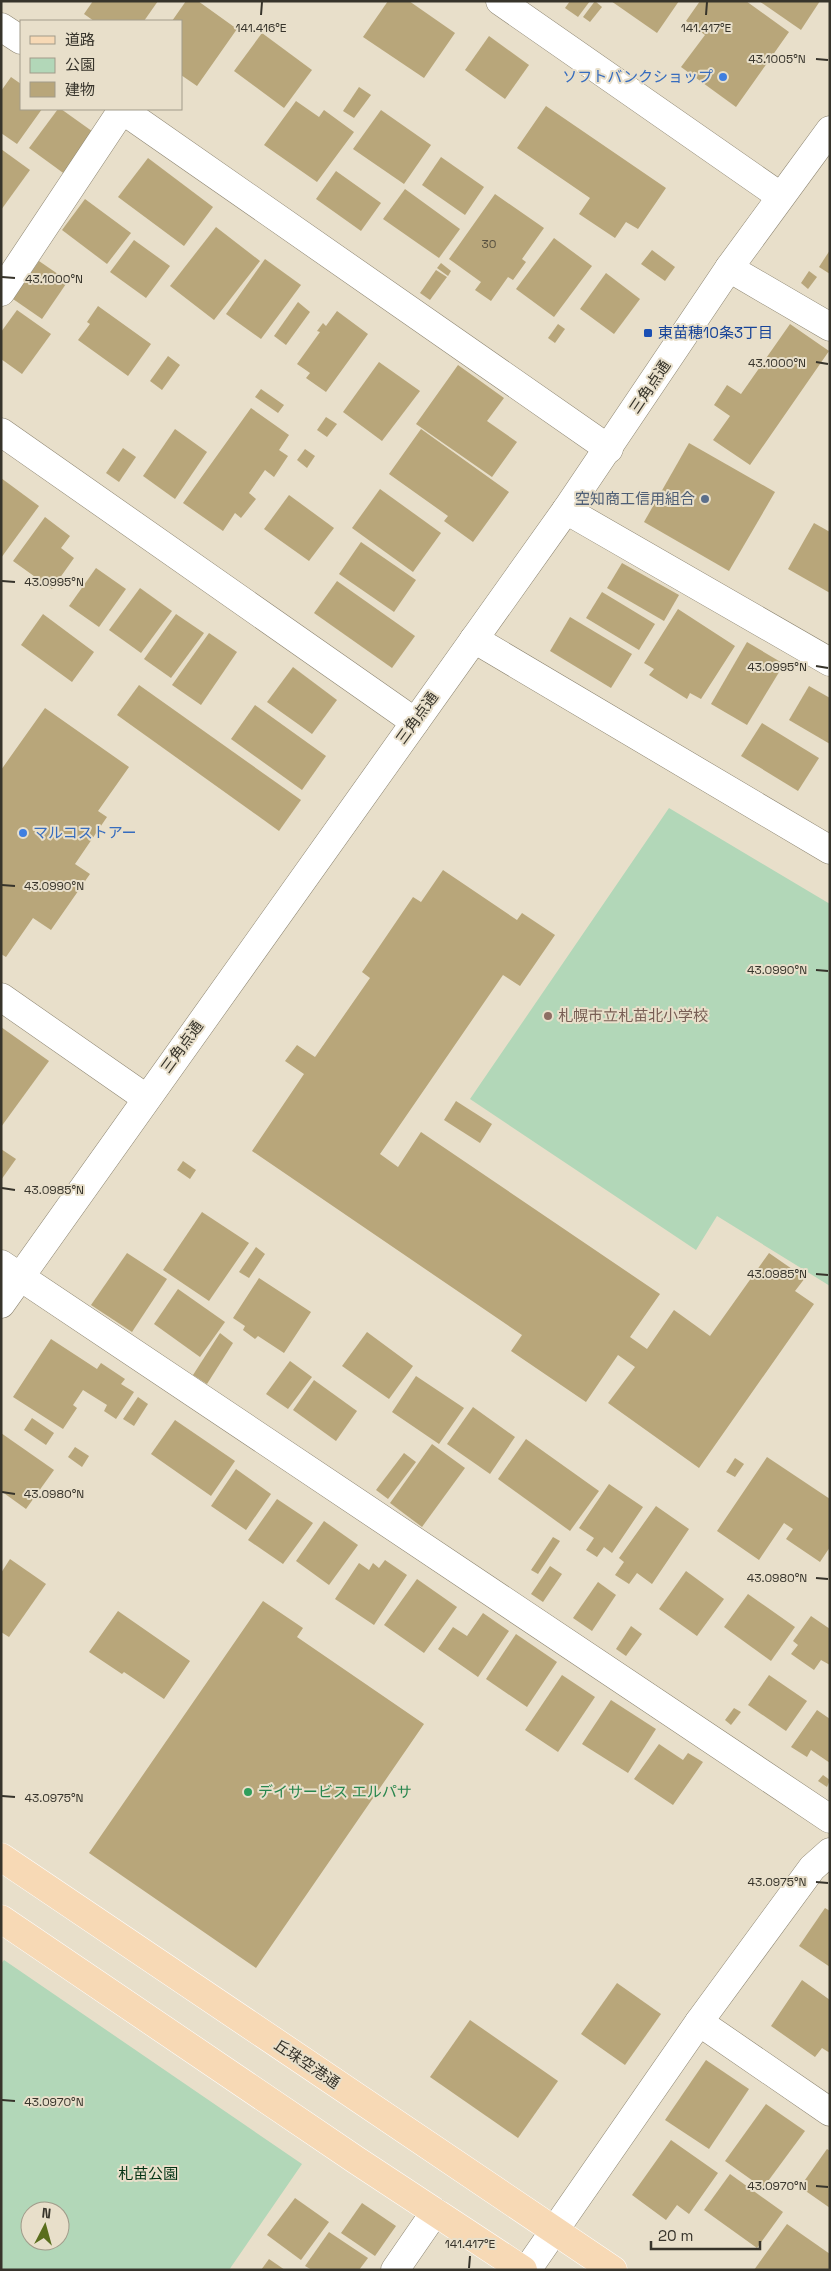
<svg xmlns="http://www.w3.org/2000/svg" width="831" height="2271" font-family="'Space Grotesk','Noto Sans JP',sans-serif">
	<rect width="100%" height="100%" fill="#e8dfca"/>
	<g fill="#b2d7b8" fill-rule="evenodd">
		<path d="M669 808 830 904V1286L717 1216 696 1250 470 1099Z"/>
		<path d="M4 1960 302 2164 229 2270H1V1964ZM30 2211H60V2241H30Z"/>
	</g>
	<g fill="#b8a67a">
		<path d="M93 1H158L144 21H94L84 14Z"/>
		<path d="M186 1H198L237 29 197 86 181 75V21H172Z"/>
		<path d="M388 1H409L455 33 424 78 363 37Z"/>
		<path d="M570 1H590L578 17 565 8Z"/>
		<path d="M595 1 602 7 590 22 583 17Z"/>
		<path d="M611 1H679L657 33Z"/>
		<path d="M700 1H746L789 32 736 107 681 67 705 35 686 21Z"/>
		<path d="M759 1H820L801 30Z"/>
		<path d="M262 33 312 70 284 108 234 71Z"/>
		<path d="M489 36 529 65 505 99 465 70Z"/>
		<path d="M11 77 21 84V109H42L17 144 1 133V91Z"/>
		<path d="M359 87 371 95 354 118 343 111Z"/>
		<path d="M296 101 319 117 324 110 354 132 317 182 264 145Z"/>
		<path d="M546 106 666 188 638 229 626 222 615 238 579 214 590 198 517 148Z"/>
		<path d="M58 109H61L96 134 66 175 29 148Z"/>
		<path d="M381 110 431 145 404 184 353 149Z"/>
		<path d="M1 149 30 170 1 210Z"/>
		<path d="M441 157 484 187 465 215 422 185Z"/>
		<path d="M148 158 213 207 184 246 118 197Z"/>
		<path d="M336 171 381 203 361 231 316 199Z"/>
		<path d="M405 189 460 229 439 258 383 219Z"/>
		<path d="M495 194 544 228 522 259 526 262 513 280 508 277 491 301 475 290 481 282 449 259Z"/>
		<path d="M85 199 131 233 107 264 62 230Z"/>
		<path d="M216 227 260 261 214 320 170 286Z"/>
		<path d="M554 238 592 266 554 317 516 289Z"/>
		<path d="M134 240 170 266 146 298 110 272Z"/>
		<path d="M652 250 675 267 665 281 641 264Z"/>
		<path d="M830 250V274L819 267Z"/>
		<path d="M265 259 301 285 261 339 226 314Z"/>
		<path d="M39 261 68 281 42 319 13 299Z"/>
		<path d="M441 263 451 271 448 276 437 268Z"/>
		<path d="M436 270 447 277 430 300 420 293Z"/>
		<path d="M809 271 817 277 808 289 801 283Z"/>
		<path d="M606 273 640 299 614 334 580 309Z"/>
		<path d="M298 302 310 312 286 345 274 336Z"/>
		<path d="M98 306 151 344 128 376 78 340 90 324 87 322Z"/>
		<path d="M17 310 51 334 22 374 1 359V332Z"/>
		<path d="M337 311 368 334 326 392 306 378 310 373 297 364 320 332 317 331 323 323 326 326Z"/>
		<path d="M558 324 565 329 555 343 548 338Z"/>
		<path d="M790 324 829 351 750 465 713 440 730 416 714 405 727 385 741 394Z"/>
		<path d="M168 356 180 365 162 390 150 381Z"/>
		<path d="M379 362 420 391 382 441 343 412Z"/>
		<path d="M458 365 504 398 487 421 517 442 492 477 416 424Z"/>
		<path d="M261 389 284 405 278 413 255 397Z"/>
		<path d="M251 408 289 435 279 450 288 456 274 477 265 470 249 493 256 499 241 518 235 513 223 531 183 503Z"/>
		<path d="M326 417 337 424 327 437 317 430Z"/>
		<path d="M175 429 207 452 175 499 143 476Z"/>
		<path d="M421 429 509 492 473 542 444 521 448 516 389 474Z"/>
		<path d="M689 443 775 492 729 571 644 522Z"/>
		<path d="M123 448 136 457 119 482 106 473Z"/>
		<path d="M305 449 315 456 307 468 297 460Z"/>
		<path d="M1 478 39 506 1 558Z"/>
		<path d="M380 489 441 533 413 572 352 528Z"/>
		<path d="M289 495 334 528 309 561 264 529Z"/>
		<path d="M45 517 70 536 61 548 74 558 52 589 13 561Z"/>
		<path d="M814 523 830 532V593L788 569Z"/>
		<path d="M361 542 416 580 394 612 339 574Z"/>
		<path d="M622 563 679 595 664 621 607 588Z"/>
		<path d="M96 568 126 589 99 627 69 606Z"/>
		<path d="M337 581 415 636 392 668 314 613Z"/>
		<path d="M140 588 172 611 141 653 109 630Z"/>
		<path d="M602 592 655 624 639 650 586 618Z"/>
		<path d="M678 609 735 646 701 699 690 693 687 699 649 675 654 669 644 663Z"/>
		<path d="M43 614 94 652 72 682 21 645Z"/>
		<path d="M176 614 204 633 171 678 144 659Z"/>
		<path d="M570 617 632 654 611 688 550 651Z"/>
		<path d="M209 633 237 652 201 705 172 685Z"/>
		<path d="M747 642 784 664 747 725 711 704Z"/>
		<path d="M293 667 337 700 312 734 267 702Z"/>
		<path d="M139 685 301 800 279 831 117 715Z"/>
		<path d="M809 686 830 698V744L789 720Z"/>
		<path d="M255 705 326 756 302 790 231 739Z"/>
		<path d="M45 708 129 767 98 811 107 817 75 864 90 874 51 930 33 918 6 957 1 954V770Z"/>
		<path d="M762 723 819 758 798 791 741 756Z"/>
		<path d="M443 870 517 920 522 913 555 935 520 986 503 975 380 1154 398 1167 421 1132 660 1294 630 1337 647 1349 674 1310 710 1336 769 1253 805 1278 795 1291 814 1304 699 1468 608 1403 635 1367 618 1355 586 1402 511 1351 522 1335 252 1151 304 1074 285 1061 297 1045 315 1057 370 978 362 972 413 897 421 902Z"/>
		<path d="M1 1027 49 1061 1 1127Z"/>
		<path d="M456 1101 492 1124 480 1143 444 1120Z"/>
		<path d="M1 1149 16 1159 1 1180Z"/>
		<path d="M183 1161 196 1170 190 1179 177 1170Z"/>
		<path d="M202 1212 249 1243 209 1301 163 1270Z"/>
		<path d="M256 1247 265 1254 249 1278 239 1272Z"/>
		<path d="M127 1253 167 1279 132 1332 91 1305Z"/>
		<path d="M259 1278 311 1312 284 1353 258 1336 255 1339 243 1330 245 1326 233 1318Z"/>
		<path d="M178 1289 225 1322 200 1357 154 1324Z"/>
		<path d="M367 1332 413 1366 389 1399 342 1366Z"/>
		<path d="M220 1333 233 1343 207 1384 193 1375Z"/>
		<path d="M51 1339 97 1369 101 1363 125 1379 121 1384 134 1392 116 1419 104 1411 107 1405 83 1390 73 1405 77 1408 63 1429 13 1397Z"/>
		<path d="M290 1361 312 1377 288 1409 266 1394Z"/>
		<path d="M416 1376 464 1408 439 1444 392 1412Z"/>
		<path d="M314 1380 357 1411 336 1441 293 1410Z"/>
		<path d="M138 1397 148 1404 134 1426 123 1419Z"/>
		<path d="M473 1407 515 1437 490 1474 447 1444Z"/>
		<path d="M32 1418 54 1433 46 1445 24 1430Z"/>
		<path d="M175 1420 235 1461 211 1496 151 1454Z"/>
		<path d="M1 1433 54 1470 26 1509 1 1491Z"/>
		<path d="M526 1439 599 1491 570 1531 498 1479Z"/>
		<path d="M432 1444 465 1468 422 1527 390 1503Z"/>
		<path d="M75 1447 89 1456 82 1467 68 1457Z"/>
		<path d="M404 1453 416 1462 388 1499 376 1490Z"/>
		<path d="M767 1457 830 1499V1547L820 1562 786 1539 793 1529 784 1523 759 1560 717 1531Z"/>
		<path d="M735 1458 744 1464 735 1477 726 1472Z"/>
		<path d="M236 1469 271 1494 246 1530 211 1506Z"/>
		<path d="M609 1484 643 1507 612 1553 604 1547 597 1557 586 1550 594 1538 579 1528Z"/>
		<path d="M277 1499 313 1523 283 1564 248 1540Z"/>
		<path d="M656 1506 689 1529 652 1584 637 1573 629 1584 615 1575 624 1562 619 1558Z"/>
		<path d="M324 1521 358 1545 329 1585 296 1561Z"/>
		<path d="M553 1537 560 1541 538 1574 531 1570Z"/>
		<path d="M10 1559 46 1584 9 1637 1 1632V1573Z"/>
		<path d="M385 1560 407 1575 374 1625 335 1599 359 1563 369 1570 373 1563 379 1568Z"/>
		<path d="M550 1566 562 1574 543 1602 531 1594Z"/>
		<path d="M686 1571 724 1599 697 1636 659 1609Z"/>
		<path d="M417 1579 457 1607 424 1653 384 1625Z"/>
		<path d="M598 1582 616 1595 592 1631 573 1618Z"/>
		<path d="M748 1594 795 1627 771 1661 724 1627Z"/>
		<path d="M263 1601 303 1628 297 1637 424 1724 256 1968 89 1853Z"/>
		<path d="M118 1611 190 1661 164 1699 124 1672 122 1674 89 1652Z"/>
		<path d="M483 1613 509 1631 478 1677 438 1649 453 1627 467 1636Z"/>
		<path d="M811 1616 830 1629V1665L821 1660 814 1670 791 1654 798 1645 793 1641Z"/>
		<path d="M631 1626 642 1634 626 1656 616 1649Z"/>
		<path d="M516 1634 557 1662 527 1707 486 1679Z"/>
		<path d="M562 1675 595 1697 558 1752 525 1730Z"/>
		<path d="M769 1675 807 1701 786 1731 748 1705Z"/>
		<path d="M611 1700 656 1729 628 1773 582 1744Z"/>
		<path d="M734 1708 741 1712 731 1725 725 1720Z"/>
		<path d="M817 1710 830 1719V1763L811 1750 807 1757 791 1747Z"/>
		<path d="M659 1744 683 1760 688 1753 703 1762 673 1805 634 1779Z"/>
		<path d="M823 1775 830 1780 827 1787 818 1781Z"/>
		<path d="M825 1908 830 1911V1967L799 1946Z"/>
		<path d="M802 1980 830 2000V2053L822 2048 815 2057 771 2026Z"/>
		<path d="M617 1983 661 2014 625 2065 581 2034Z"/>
		<path d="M470 2020 558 2081 518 2138 430 2077Z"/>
		<path d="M706 2060 749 2089 709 2149 665 2120Z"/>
		<path d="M766 2104 805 2131 763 2188 725 2161Z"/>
		<path d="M671 2140 718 2173 689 2214 677 2205 666 2220 632 2195Z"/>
		<path d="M827 2149 830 2151V2208L800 2187Z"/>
		<path d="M730 2174 783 2212 757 2248 704 2210Z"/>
		<path d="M295 2198 329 2222 301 2260 267 2235Z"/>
		<path d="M362 2203 396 2226 375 2256 341 2233Z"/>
		<path d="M787 2224 830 2254V2270H754Z"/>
		<path d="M329 2232 368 2258 359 2270H312L305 2266Z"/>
		<path d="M269 2259 285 2270H261Z"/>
	</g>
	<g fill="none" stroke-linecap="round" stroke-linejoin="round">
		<defs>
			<g id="minor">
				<path d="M500 1 780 196"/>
				<path d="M1 27 21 40"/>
				<path d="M121 109 609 449"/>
				<path d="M729 268 830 327"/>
				<path d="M1 292 122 110"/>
				<path d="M1 432 415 722"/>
				<path d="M566 510 830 662"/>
				<path d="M474 639 830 850"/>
				<path d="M1 997 146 1098"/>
				<path d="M1 1264 830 1819"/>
				<path d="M1 1304 566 510 729 268 830 130"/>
				<path d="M699 2022 830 2112"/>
				<path d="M395 2270 435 2212"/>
				<path d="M527 2270 699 2022 812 1868 830 1852"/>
			</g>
			<g id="major">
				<path d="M1 1857 613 2270"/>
				<path d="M1 1919 356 2160 523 2270"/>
			</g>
		</defs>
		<use href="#minor" stroke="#8d8571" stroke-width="29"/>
		<use href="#major" stroke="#fff" stroke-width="29"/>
		<use href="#minor" stroke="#fff" stroke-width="28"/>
		<use href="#major" stroke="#f7d9b5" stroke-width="28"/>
	</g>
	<path fill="none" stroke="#37342b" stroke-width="2" d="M261 15 262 2M706 15 707 2M816 59 828 60M2 277 15 278M816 362 828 364M2 581 15 582M816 666 828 668M2 885 15 886M816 970 828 971M2 1188 15 1190M816 1274 828 1275M2 1492 15 1494M816 1578 828 1579M2 1796 15 1797M816 1882 828 1883M2 2100 15 2101M816 2186 828 2187M469 2268 470 2256"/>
	<g fill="#3f7fe0" stroke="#e8dfca" stroke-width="2">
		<circle cx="723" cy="77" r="5"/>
		<circle cx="23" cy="833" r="5"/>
	</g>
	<rect fill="#1a4fb4" stroke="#e8dfca" stroke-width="2" x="643" y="328" width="10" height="10" rx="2.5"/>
	<circle fill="#5c6f8a" stroke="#e8dfca" stroke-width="2" cx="705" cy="499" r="5"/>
	<circle fill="#8d6e63" stroke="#e8dfca" stroke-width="2" cx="548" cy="1016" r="5"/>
	<circle fill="#2e9e5b" stroke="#e8dfca" stroke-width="2" cx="248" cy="1792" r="5"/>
	<g text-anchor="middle" stroke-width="4" stroke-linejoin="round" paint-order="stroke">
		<g font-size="12" fill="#57503f">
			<text x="489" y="248">30</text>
		</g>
		<g font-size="15" fill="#366cbe" stroke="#e8dfca" text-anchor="end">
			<text x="713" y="82">ソフトバンクショップ</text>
			<text x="33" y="838" text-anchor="start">マルコストアー</text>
		</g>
		<g font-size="15" fill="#164399" stroke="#e8dfca" text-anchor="start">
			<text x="658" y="338">東苗穂10条3丁目</text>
		</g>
		<g font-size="15" fill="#37342b" stroke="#e8dfca">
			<text transform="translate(650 387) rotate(-56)" y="5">三角点通</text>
			<text transform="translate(417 718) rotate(-54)" y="5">三角点通</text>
			<text transform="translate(182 1047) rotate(-54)" y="5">三角点通</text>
			<text transform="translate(307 2064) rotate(34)" y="5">丘珠空港通</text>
		</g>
		<g font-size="15" fill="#4e5e75" stroke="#e8dfca" text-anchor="end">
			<text x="695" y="504">空知商工信用組合</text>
		</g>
		<g font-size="15" fill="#785e54" stroke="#e8dfca" text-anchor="start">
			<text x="558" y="1021">札幌市立札苗北小学校</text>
		</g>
		<g font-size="15" fill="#27864d" stroke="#e8dfca" text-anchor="start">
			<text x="258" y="1797">デイサービス エルパサ</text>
		</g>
		<g font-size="15" fill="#033314" stroke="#e8dfca">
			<text x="148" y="2179">札苗公園</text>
		</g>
	</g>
	<g font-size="12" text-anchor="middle" fill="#37342b" stroke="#e8dfca" stroke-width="4" stroke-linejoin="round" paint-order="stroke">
		<text x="261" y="32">141.416°E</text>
		<text x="706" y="32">141.417°E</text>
		<text x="777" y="63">43.1005°N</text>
		<text x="54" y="283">43.1000°N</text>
		<text x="777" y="367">43.1000°N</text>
		<text x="54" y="586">43.0995°N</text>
		<text x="777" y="671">43.0995°N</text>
		<text x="54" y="890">43.0990°N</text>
		<text x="777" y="974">43.0990°N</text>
		<text x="54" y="1194">43.0985°N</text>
		<text x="777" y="1278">43.0985°N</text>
		<text x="54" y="1498">43.0980°N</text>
		<text x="777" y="1582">43.0980°N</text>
		<text x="54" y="1802">43.0975°N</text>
		<text x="777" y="1886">43.0975°N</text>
		<text x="54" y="2106">43.0970°N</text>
		<text x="777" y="2190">43.0970°N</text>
		<text x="470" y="2248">141.417°E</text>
	</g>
	<rect width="831" height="2271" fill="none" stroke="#37342b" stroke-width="5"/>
	<rect x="20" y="20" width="162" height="90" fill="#e8dfca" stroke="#a19b8a"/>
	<rect x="30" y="36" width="25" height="8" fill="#f7d9b5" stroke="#a19b8a"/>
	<text x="65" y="45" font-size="15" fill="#37342b">道路</text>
	<rect x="30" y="58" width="25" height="15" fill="#b2d7b8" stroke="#a19b8a"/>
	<text x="65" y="70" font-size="15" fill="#37342b">公園</text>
	<rect x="30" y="82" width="25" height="15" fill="#b8a67a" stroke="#a19b8a"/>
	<text x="65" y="95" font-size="15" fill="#37342b">建物</text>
	<g transform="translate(45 2226) rotate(6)"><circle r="24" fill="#e8dfca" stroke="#a19b8a"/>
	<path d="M0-4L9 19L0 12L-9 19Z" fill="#596e1d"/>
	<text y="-8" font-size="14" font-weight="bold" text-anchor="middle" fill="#37342b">N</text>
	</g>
	<path d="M651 2241v8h109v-8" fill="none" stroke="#37342b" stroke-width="2.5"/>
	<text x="658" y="2241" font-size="15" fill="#37342b" stroke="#e8dfca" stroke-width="4" paint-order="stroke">20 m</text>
</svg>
